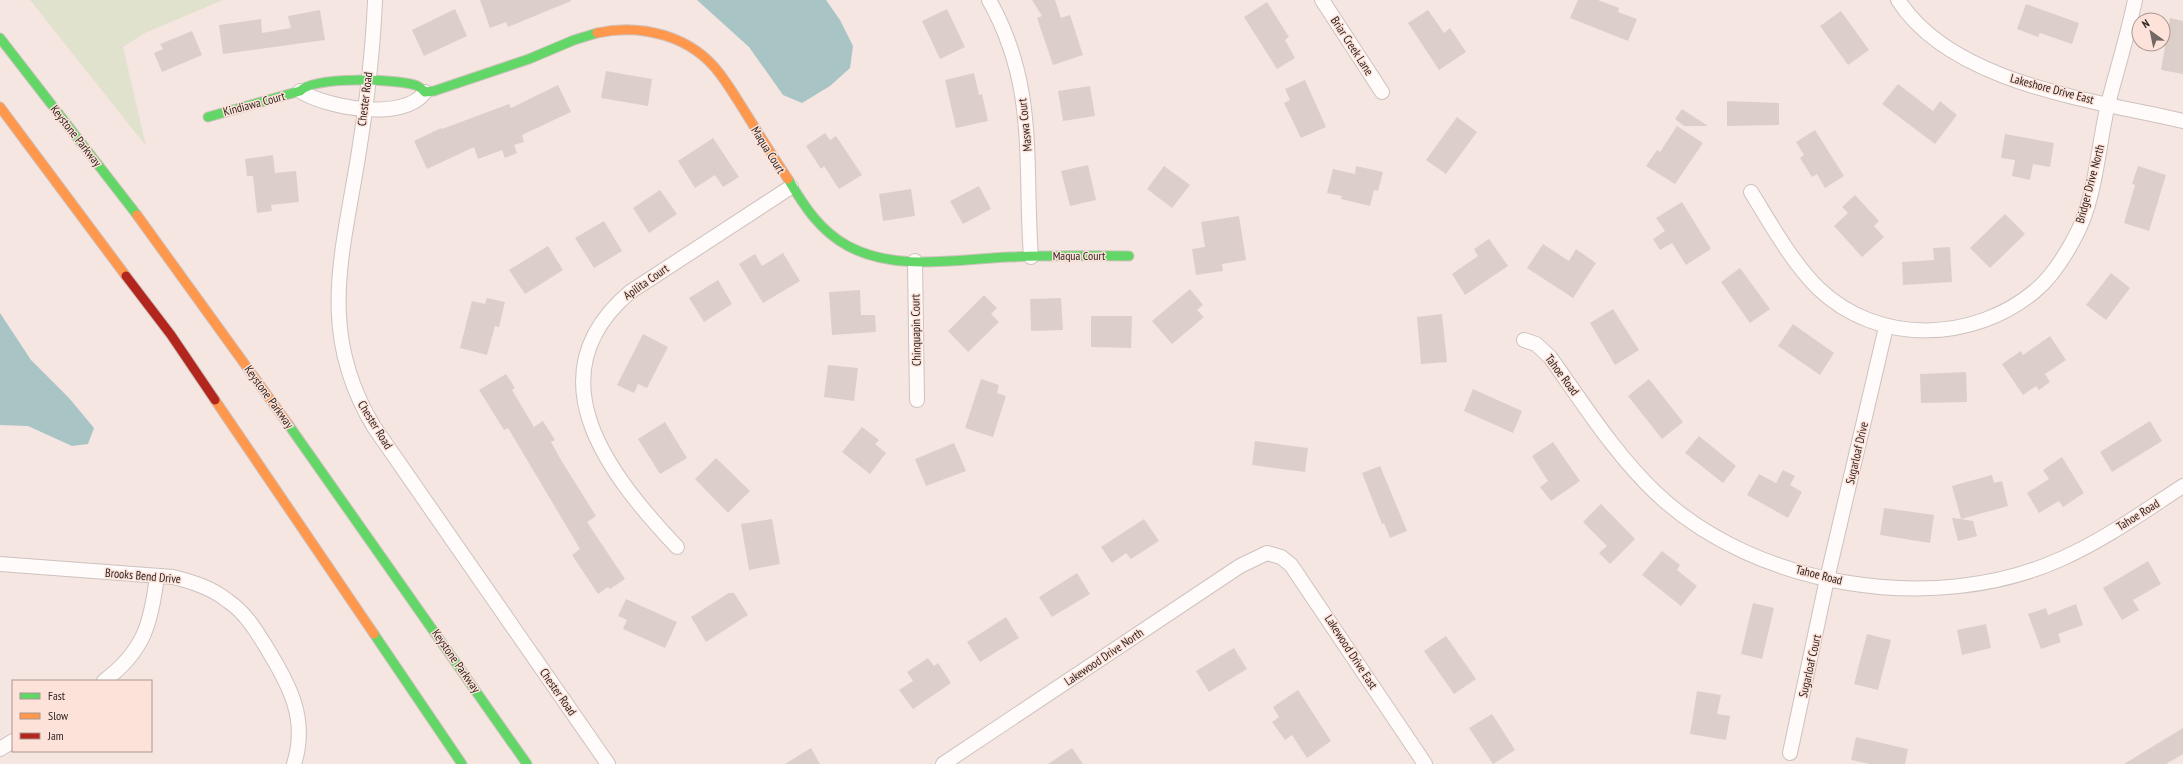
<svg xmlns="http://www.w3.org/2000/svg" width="2183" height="764" font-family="'PT Sans Narrow',sans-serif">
	<rect width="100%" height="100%" fill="#f5e6e1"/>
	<path fill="#e1e2cd" d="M30 0H223L145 33 123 47 146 146Z"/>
	<g fill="#a8c4c4">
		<path d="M697 0H826L840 20 853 46 850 68 830 86 802 103 783 95 749 47Z"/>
		<path d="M0 313 31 360 69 398 94 428 88 444 72 446 28 426 0 425Z"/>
	</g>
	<g fill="#dccfca">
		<path d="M480 0H571V1L508 27 506 22 490 28Z"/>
		<path d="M1032 0H1055L1061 18 1070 15 1083 55 1053 65 1037 18 1042 16Z"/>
		<path d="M1578 0H1598L1619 8 1618 12 1637 19 1628 41 1570 18Z"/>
		<path d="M1267 2 1289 37 1285 40 1295 58 1277 69 1244 17Z"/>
		<path d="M2026 4 2079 23 2072 44 2040 33 2038 37 2017 29Z"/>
		<path d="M455 9 467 36 424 56 412 30Z"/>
		<path d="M947 9 965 47 940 59 922 21Z"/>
		<path d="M320 10 325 40 223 54 219 25 261 19 262 33 291 28 288 16Z"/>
		<path d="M1428 10 1444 33 1450 28 1466 52 1439 70 1408 23Z"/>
		<path d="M1841 11 1869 50 1848 65 1820 26Z"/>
		<path d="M2170 18 2183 21V74L2161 70Z"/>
		<path d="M192 31 202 55 162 72 154 53 163 49 160 44Z"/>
		<path d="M606 71 652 79 648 106 601 98Z"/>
		<path d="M974 73 979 95 982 94 988 121 956 128 945 80Z"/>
		<path d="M1305 80 1326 127 1301 138 1284 103 1290 100 1285 89Z"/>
		<path d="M1898 84 1933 111 1940 101 1957 115 1935 144 1882 104Z"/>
		<path d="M558 85 571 112 522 135 524 142 514 145 517 153 505 158 502 150 478 159 474 147 427 169 414 141 441 128 442 129 509 104 511 108Z"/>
		<path d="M1090 86 1095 116 1063 121 1058 91Z"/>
		<path d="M1727 101 1779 103V125L1727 126Z"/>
		<path d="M1682 109 1708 126H1684L1675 119Z"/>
		<path d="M1457 117 1477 132 1446 174 1426 160Z"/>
		<path d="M1677 126 1703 143 1675 184 1646 166 1657 150 1660 152Z"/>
		<path d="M1815 130 1844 176 1825 188 1817 174 1812 177 1800 158 1804 155 1796 142Z"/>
		<path d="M825 133 830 140 836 136 862 175 839 189 824 166 821 169 806 146Z"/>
		<path d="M2005 134 2054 143 2050 167 2033 164 2030 180 2012 176 2015 160 2001 158Z"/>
		<path d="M713 138 739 177 723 187 715 175 695 188 678 161Z"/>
		<path d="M273 155 275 173 296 171 299 202 271 205 272 211 257 213 253 176H247L245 159Z"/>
		<path d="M1088 165 1096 200 1070 206 1061 171Z"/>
		<path d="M1164 166 1190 185 1172 208 1147 189Z"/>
		<path d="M1356 166 1383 172 1378 191 1374 190 1370 206 1341 199 1342 196 1327 193 1333 169 1355 174Z"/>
		<path d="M2138 166 2166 175 2149 231 2124 223 2135 185 2132 184Z"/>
		<path d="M979 186 991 209 963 224 950 201Z"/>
		<path d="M911 189 915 216 883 221 879 194Z"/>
		<path d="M660 190 677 214 649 233 633 208Z"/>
		<path d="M1855 195 1879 221 1874 226 1884 237 1862 257 1834 226 1848 213 1842 207Z"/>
		<path d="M1682 202 1711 249 1686 265 1672 243 1660 250 1653 239 1665 231 1656 218Z"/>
		<path d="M2005 214 2025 234 1990 268 1970 248Z"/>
		<path d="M1239 216 1246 260 1222 264 1223 271 1196 275 1192 249 1205 247 1201 222Z"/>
		<path d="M604 221 622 251 594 268 575 238Z"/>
		<path d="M1489 239 1508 266 1465 295 1452 274 1478 256 1474 249Z"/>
		<path d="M1543 244 1569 261 1576 249 1596 263 1573 298 1527 268Z"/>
		<path d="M548 246 563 270 525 294 509 270Z"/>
		<path d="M1950 247 1952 282 1903 285 1902 262 1934 260 1933 248Z"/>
		<path d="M783 253 800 281 763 303 739 264 755 254 762 266Z"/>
		<path d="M1740 268 1770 309 1750 323 1721 282Z"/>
		<path d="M2111 273 2130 288 2106 320 2086 305Z"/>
		<path d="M718 280 732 304 704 322 689 298Z"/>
		<path d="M1190 289 1203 305 1197 310 1204 317 1172 344 1152 321Z"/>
		<path d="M860 290 861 315H875L876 332 832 335 829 292Z"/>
		<path d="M984 295 997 308 991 314 999 322 968 352 948 331Z"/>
		<path d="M487 298 505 302 499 327 495 326 487 355 460 348 472 301 485 304Z"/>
		<path d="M1061 298 1063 330 1031 331 1030 299Z"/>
		<path d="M1613 309 1639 350 1615 365 1590 323Z"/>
		<path d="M1442 314 1447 362 1421 364 1417 317Z"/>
		<path d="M1091 316H1132L1131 348 1091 347Z"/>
		<path d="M1793 324 1834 353 1820 375 1778 346Z"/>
		<path d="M643 334 668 347 647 388 638 384 634 393 617 385Z"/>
		<path d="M2050 336 2066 360 2045 374 2050 382 2039 390 2036 386 2023 395 2002 364 2021 351 2023 355Z"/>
		<path d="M828 365 858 368 854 401 824 397Z"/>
		<path d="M1966 372 1967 402 1921 403 1920 374Z"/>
		<path d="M506 374 515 388 512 390 534 427 543 421 555 440 551 442 561 460 596 516 587 522 625 579 610 589 608 587 598 594 572 555 580 549 508 428 504 430 479 390Z"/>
		<path d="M981 379 999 385 997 393 1006 396 993 437 965 428Z"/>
		<path d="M1649 379 1683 422 1662 439 1628 396Z"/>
		<path d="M1473 389 1522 411 1513 433 1464 411Z"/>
		<path d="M2150 421 2162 441 2112 472 2100 452Z"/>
		<path d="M665 422 687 458 660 474 638 439Z"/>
		<path d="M862 427 879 440 875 444 886 453 870 474 842 452Z"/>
		<path d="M1699 436 1736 466 1723 483 1685 453Z"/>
		<path d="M1255 441 1308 448 1305 472 1252 465Z"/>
		<path d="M1553 442 1580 481 1551 501 1540 487 1548 481 1532 456Z"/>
		<path d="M954 443 966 471 926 486 915 459Z"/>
		<path d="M2062 457 2084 493 2063 507 2059 501 2039 513 2027 493 2049 479 2043 470Z"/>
		<path d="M716 458 750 491 728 513 695 479Z"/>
		<path d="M1380 466 1407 531 1390 538 1384 523 1382 524 1362 473Z"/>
		<path d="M1783 470 1795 476 1790 485 1802 492 1788 518 1747 495 1759 474 1776 483Z"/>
		<path d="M1992 475 1994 483 2002 481 2008 506 1961 519 1973 521 1977 536 1958 541 1952 518 1961 519 1952 486Z"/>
		<path d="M1601 504 1635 539 1610 564 1599 553 1607 546 1583 522Z"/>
		<path d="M1884 508 1934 515 1930 543 1880 535Z"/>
		<path d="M772 519 780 564 749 570 741 524Z"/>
		<path d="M1144 519 1159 541 1131 559 1126 553 1112 563 1101 547Z"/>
		<path d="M1662 551 1680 565 1677 570 1697 586 1681 606 1642 575Z"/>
		<path d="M2148 561 2161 584 2133 600 2139 610 2122 620 2103 588Z"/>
		<path d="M1077 573 1090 594 1052 617 1039 597Z"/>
		<path d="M729 593H734L748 615 706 642 691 617Z"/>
		<path d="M626 599 677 622 665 648 623 629 627 620 618 616Z"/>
		<path d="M1753 603 1774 608 1762 659 1741 654Z"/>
		<path d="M2076 604 2083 625 2058 634 2061 642 2041 649 2028 614 2046 608 2048 615Z"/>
		<path d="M1006 617 1019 638 980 662 967 642Z"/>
		<path d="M1986 624 1991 648 1962 655 1957 630Z"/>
		<path d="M1867 634 1891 640 1878 690 1854 684Z"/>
		<path d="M1446 636 1476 679 1454 694 1424 651Z"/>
		<path d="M1234 648 1247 669 1209 692 1196 671Z"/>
		<path d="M928 658 934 666 938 663 951 683 913 709 899 690 913 681 907 672Z"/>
		<path d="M1298 690 1331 741 1307 758 1292 735 1285 740 1272 722 1279 717 1273 707Z"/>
		<path d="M1697 691 1721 695 1717 714 1730 716 1726 740 1690 734Z"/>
		<path d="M1492 714 1515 750 1493 764 1469 728Z"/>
		<path d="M2183 728V754L2166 764H2124Z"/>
		<path d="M1856 737 1908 749 1905 764H1870L1851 760Z"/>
		<path d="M811 748 820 764H785Z"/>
		<path d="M1072 748 1083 764H1048Z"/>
	</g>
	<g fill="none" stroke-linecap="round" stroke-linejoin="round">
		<defs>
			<g id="street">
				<path d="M375 0C373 50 367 101 359 151 343 254 316 331 374 427L608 764"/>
				<path d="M989 0C1038 87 1024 163 1031 257"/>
				<path d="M1322 0 1382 92"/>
				<path d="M1898 0C1952 84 2093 100 2183 121"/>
				<path d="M300 91C327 108 404 122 425 92"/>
				<path d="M1751 192C1771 224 1791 261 1818 288 1878 346 1974 342 2035 291 2052 277 2065 256 2075 237 2096 199 2098 146 2108 104 2117 69 2128 35 2135 0"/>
				<path d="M915 261 917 400"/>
				<path d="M1524 340 1536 344 1550 357C1583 403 1614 453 1656 493 1756 588 1935 616 2061 559 2104 540 2143 512 2183 486"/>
				<path d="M677 547C609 475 531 376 630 292L791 187"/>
				<path d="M0 564 173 577C193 582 212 588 228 601 246 613 257 632 268 650 290 686 308 720 294 764"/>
				<path d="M104 681C144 651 151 624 157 576"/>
				<path d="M0 749 13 741"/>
				<path d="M1790 753 1827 579 1886 327"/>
				<path d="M943 764 1240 566 1267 553 1281 557 1291 565 1425 764"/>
			</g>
			<g id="fast">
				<path d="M0 38 137 215"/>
				<path d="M208 117 300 91C315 76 394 79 415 85 419 86 422 89 425 92L434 91 529 59 574 40 597 33"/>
				<path d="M788 179C804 206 820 231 848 246 896 272 958 259 1010 257 1050 255 1089 256 1129 256"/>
				<path d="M288 424 527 764"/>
				<path d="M374 634 462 764"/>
			</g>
			<g id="slow">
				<path d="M597 33C642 23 692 36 720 74 730 87 738 101 747 115 760 136 774 158 788 179"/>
				<path d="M0 107 126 276"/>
				<path d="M137 215 288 424"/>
				<path d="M215 400 374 634"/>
			</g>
			<path id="jam" d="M126 276 171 335 215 400"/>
		</defs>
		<use href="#street" stroke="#cec2be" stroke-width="16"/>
		<use href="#fast" stroke="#cec2be" stroke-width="11"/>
		<use href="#slow" stroke="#cec2be" stroke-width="11"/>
		<use href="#jam" stroke="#cec2be" stroke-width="11"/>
		<use href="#street" stroke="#fefbfa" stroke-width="14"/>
		<use href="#fast" stroke="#63d668" stroke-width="9"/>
		<use href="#slow" stroke="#ff974d" stroke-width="9"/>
		<use href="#jam" stroke="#b3261e" stroke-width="9"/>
	</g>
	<g text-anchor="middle" stroke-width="3" stroke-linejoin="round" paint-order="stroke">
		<g font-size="12" fill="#2e2421" stroke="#fde2d9">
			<text transform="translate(1352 46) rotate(57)" y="4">Briar Creek Lane</text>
			<text transform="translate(2052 89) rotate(15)" y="4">Lakeshore Drive East</text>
			<text transform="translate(365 99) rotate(-83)" y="4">Chester Road</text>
			<text transform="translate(254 104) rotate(-15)" y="4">Kindiawa Court</text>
			<text transform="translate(1025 125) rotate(-96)" y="4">Maswa Court</text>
			<text transform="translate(76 136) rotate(52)" y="4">Keystone Parkway</text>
			<text transform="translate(768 150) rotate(58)" y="4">Maqua Court</text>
			<text transform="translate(2090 184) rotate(-75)" y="4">Bridger Drive North</text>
			<text x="1079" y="260">Maqua Court</text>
			<text transform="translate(646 282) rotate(-35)" y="4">Apilita Court</text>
			<text transform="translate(916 330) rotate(-91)" y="4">Chinquapin Court</text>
			<text transform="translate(1562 375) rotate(53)" y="4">Tahoe Road</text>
			<text transform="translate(269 397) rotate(54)" y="4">Keystone Parkway</text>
			<text transform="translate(375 425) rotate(58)" y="4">Chester Road</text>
			<text transform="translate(1857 453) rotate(-77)" y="4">Sugarloaf Drive</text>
			<text transform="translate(2138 515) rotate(-32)" y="4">Tahoe Road</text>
			<text transform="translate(1819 575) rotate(14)" y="4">Tahoe Road</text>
			<text transform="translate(143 576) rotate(5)" y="4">Brooks Bend Drive</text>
			<text transform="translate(1351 652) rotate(57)" y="4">Lakewood Drive East</text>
			<text transform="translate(1104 657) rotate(-34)" y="4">Lakewood Drive North</text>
			<text transform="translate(456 661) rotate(55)" y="4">Keystone Parkway</text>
			<text transform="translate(1810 666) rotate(-77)" y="4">Sugarloaf Court</text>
			<text transform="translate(558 692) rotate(55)" y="4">Chester Road</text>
		</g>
	</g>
	<rect x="12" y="680" width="140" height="72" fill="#fde2d9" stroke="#aa968f"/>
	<rect x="20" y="693" width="20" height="6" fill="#63d668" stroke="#aa968f"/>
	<text x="48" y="700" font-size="12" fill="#2e2421">Fast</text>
	<rect x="20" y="713" width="20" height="6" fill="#ff974d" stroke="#aa968f"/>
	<text x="48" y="720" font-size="12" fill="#2e2421">Slow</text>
	<rect x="20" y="733" width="20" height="6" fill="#b3261e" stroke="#aa968f"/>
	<text x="48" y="740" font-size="12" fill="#2e2421">Jam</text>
	<g transform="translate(2151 32) rotate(327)"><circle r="19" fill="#fde2d9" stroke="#aa968f"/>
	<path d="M0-3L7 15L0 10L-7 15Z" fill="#746864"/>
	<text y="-6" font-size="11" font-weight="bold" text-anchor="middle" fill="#2e2421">N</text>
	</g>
</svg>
